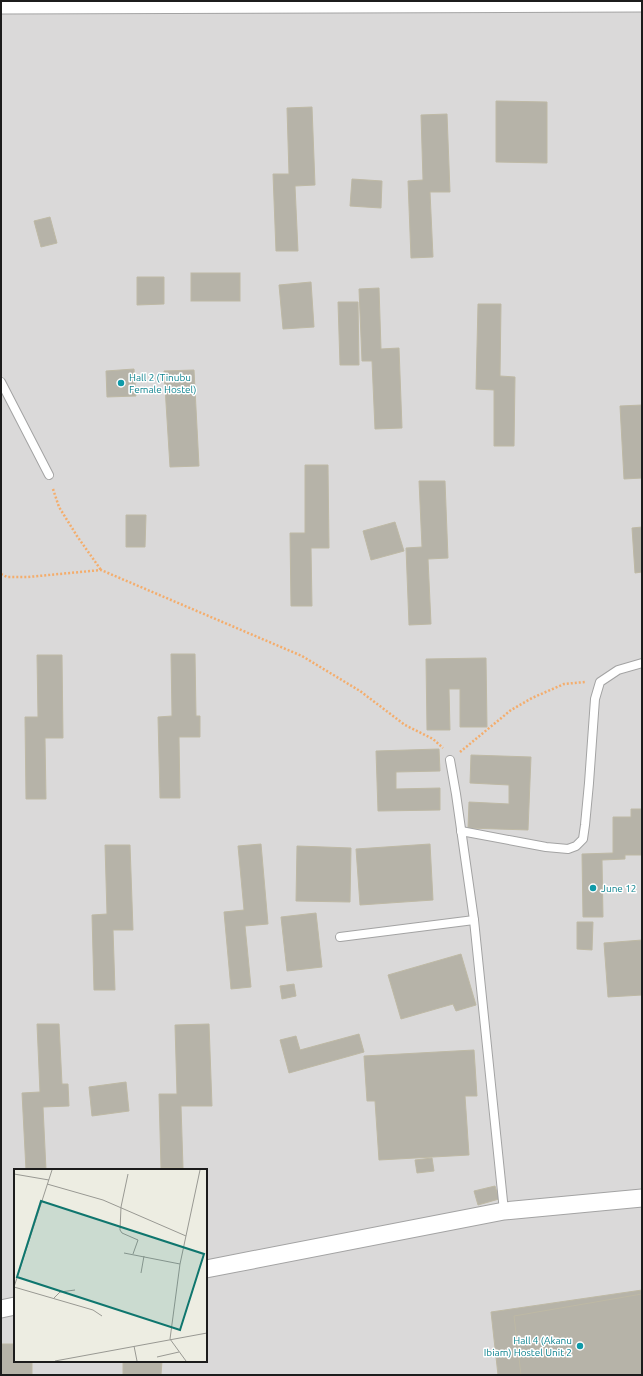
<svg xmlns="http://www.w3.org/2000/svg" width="643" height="1376" font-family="Ubuntu,sans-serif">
	<rect width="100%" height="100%" fill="#edede2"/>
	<path fill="#dad9d9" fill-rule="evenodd" d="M1 1H642V1375H1ZM15 1170H206V1361H15Z"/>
	<g fill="#b6b3a8" stroke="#beb9a5">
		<path d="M496 101 547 102V163L496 162Z"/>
		<path d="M312 107 315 185 295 186 298 251H276L273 174H289L287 108Z"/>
		<path d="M447 114 450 192H430L433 257 411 258 408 181 423 180 421 115Z"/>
		<path d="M352 179 382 181 381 208 350 206Z"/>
		<path d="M50 217 57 243 41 247 34 221Z"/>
		<rect x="191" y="273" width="49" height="28"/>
		<path d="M137 277H164V304L137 305Z"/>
		<path d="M311 282 314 327 283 329 279 285Z"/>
		<path d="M379 288 381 349 399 348 402 428 375 429 372 361H362L359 289Z"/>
		<path d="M338 302H358L359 365H340Z"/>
		<path d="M478 304H501L500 376 515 377 514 446H494V390L476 389Z"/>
		<path d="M134 369 136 396 107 397 106 371Z"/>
		<path d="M194 370 199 466 170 467 164 371Z"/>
		<path d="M642 405V478L624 479 620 406Z"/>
		<path d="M305 465H328L329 548H311L312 606H291L290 533H305Z"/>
		<path d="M419 481H445L448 558 428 559 431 624 409 625 406 548 422 547Z"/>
		<path d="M126 515H146L145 547H126Z"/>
		<path d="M395 522 404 551 371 560 363 531Z"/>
		<path d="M642 527V572L635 573 632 528Z"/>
		<path d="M171 654H195L196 716H200V737H179L180 798H160L158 717 172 716Z"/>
		<path d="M37 655H62L63 738H45L46 799H26L25 717H38Z"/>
		<path d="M486 658 487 727H460V689H449L450 730H427L426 659Z"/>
		<path d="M439 749 440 771 396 772V789L440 788V810L378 811 376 751Z"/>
		<path d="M471 755 531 757 528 830 468 828 469 802 509 804V785L470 783Z"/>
		<path d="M631 809H642V855H625V859L602 860 603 917H583L582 854 613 853V817H631Z"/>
		<path d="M261 844 268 924 245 926 251 987 231 989 224 912 244 910 238 846Z"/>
		<path d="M430 844 433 900 360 905 356 849Z"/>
		<path d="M105 845H130L133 930H113L115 990H94L92 915 107 914Z"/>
		<path d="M297 846 351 848 350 902 296 901Z"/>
		<path d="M316 913 322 967 287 971 281 917Z"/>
		<path d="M577 922H593L592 950 577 949Z"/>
		<path d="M642 940V995L608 997 604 943Z"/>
		<path d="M461 954 476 1005 456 1011 453 1004 401 1019 388 975Z"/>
		<path d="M294 984 296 996 282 999 280 986Z"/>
		<path d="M37 1024H59L62 1084H68L69 1106 43 1107 46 1170H26L22 1093 40 1092Z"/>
		<path d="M209 1024 212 1106H181L183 1168H161L159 1094H177L175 1025Z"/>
		<path d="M359 1034 364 1052 289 1073 280 1040 296 1036 300 1050Z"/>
		<path d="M474 1050 477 1096H465L469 1155 379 1160 375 1101H367L364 1056Z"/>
		<path d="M126 1082 129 1111 92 1116 89 1087Z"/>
		<path d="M432 1158 434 1171 417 1173 415 1160Z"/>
		<path d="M495 1186 499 1199 478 1205 474 1191Z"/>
		<path d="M642 1290V1375H608L602 1334 541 1345 547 1375H498L491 1312Z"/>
		<path d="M642 1294V1375H521L514 1316Z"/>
		<path d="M1 1344H15V1361H32V1375H1Z"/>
		<path d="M123 1361H162L161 1375 123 1374Z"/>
	</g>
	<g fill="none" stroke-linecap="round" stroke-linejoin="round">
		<defs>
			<g id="lane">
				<path d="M1 382 49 475"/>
				<path d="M450 760 456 794 474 920 504 1211"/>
				<path d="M461 831 546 847 568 849 576 846 583 839 585 825 589 783 595 699 600 682 618 670 642 663"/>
				<path d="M340 937 474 920"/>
			</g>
			<g id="street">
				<path d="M1 5 642 3"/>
				<path d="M206 1269 504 1211 642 1198"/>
				<path d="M1 1309 15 1306"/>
			</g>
		</defs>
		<use href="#lane" stroke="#a3a3a3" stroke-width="10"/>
		<use href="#street" stroke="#a3a3a3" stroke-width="19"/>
		<g stroke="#f4ad6c" stroke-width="2.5" stroke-dasharray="2 2" stroke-linecap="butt">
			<path d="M53 489 59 507 77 536 101 570"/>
			<path d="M1 574 7 577H28L101 570 302 656 360 691 405 725 433 739 443 748"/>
			<path d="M460 752 511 710 532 698 564 684 585 682"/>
		</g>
		<use href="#lane" stroke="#fff" stroke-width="8"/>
		<use href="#street" stroke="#fff" stroke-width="17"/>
	</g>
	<g fill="#0f9aa8" stroke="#fff" stroke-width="1.5">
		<circle cx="121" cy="383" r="4"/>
		<circle cx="593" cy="888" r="4"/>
		<circle cx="580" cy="1346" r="4"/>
	</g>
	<g text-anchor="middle" stroke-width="3" stroke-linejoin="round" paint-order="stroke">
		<g font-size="10" fill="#0d838f" stroke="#fff" text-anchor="start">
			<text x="129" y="381">Hall 2 (Tinubu<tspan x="129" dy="12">Female Hostel)</tspan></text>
			<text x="601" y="892">June 12</text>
			<text x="572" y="1344" text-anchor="end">Hall 4 (Akanu<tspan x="572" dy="12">Ibiam) Hostel Unit 2</tspan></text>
		</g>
	</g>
	<g transform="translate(14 1169)">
		<rect width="193" height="193" fill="#edede2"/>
		<path fill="none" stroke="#999993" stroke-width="1" d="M0 5 35 11M114 5 107 38 106 61 108 64 124 71 119 85M33 15 89 31 172 67M110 84 166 95M127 104 130 87M0 118 38 1M0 118 79 141 88 147M40 129 46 123 61 121M120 177 123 192M143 188 165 183M41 192 193 164M172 192 156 170 166 95 186 1"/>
		<path fill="#0f766e" fill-opacity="0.15" stroke="#0f766e" stroke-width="2" d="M27 32 190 85 166 161 3 108Z"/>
		<rect width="193" height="193" fill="none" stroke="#1c1c1c" stroke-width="2"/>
	</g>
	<rect width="643" height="1376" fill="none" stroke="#1c1c1c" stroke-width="4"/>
</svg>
